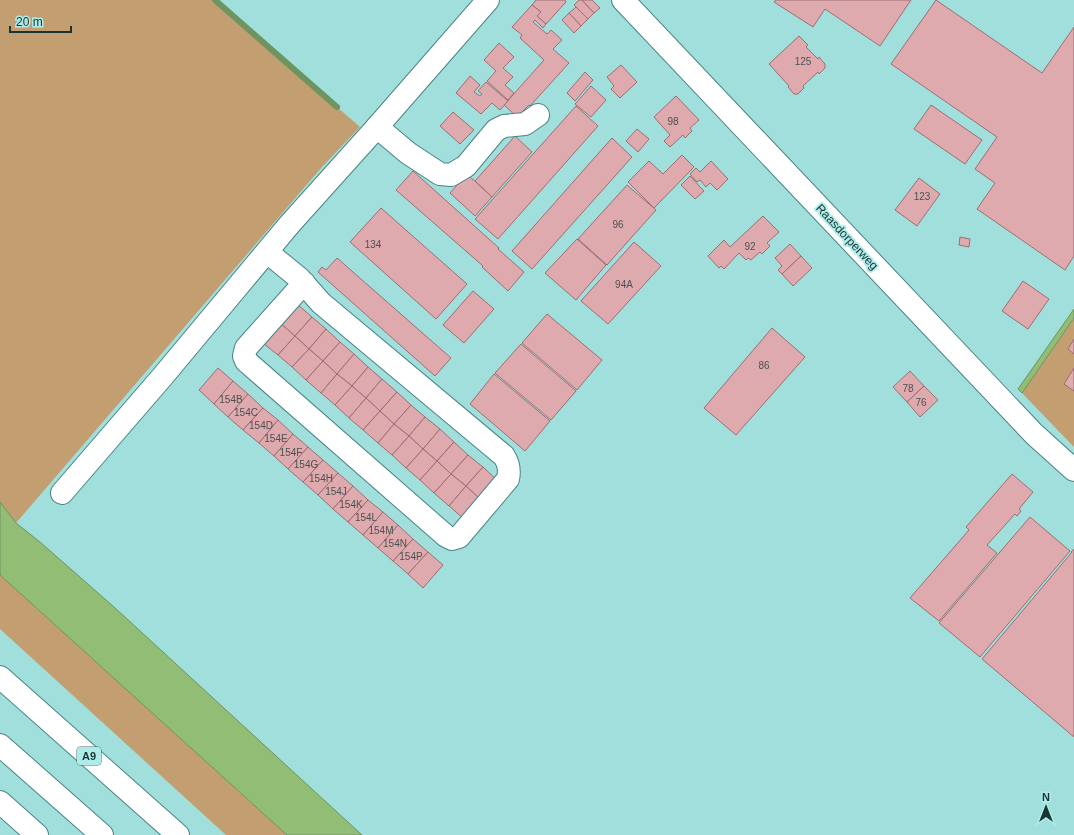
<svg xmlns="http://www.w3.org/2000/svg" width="1074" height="835" font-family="Arial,sans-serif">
	<rect width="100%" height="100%" fill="#a1dfdd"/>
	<g fill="#c29e71">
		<path d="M0 0H214L360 127 322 167 16 523 0 502Z"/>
		<path d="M1074 318V447L1022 393Z"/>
		<path d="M0 575 287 835H226L0 629Z"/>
	</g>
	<g fill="#92bd74" stroke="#6e9460">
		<path d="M1074 309V318L1022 393 1018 389Z"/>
		<path d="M0 502 16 523 40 542 114 607 362 835H287L0 575Z"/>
	</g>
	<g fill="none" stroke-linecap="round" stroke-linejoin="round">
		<path stroke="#6e9460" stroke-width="6" d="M215 0 337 107"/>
	</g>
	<g fill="#dfaaae" stroke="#9e6d72">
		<path d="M536 0H565L566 2 546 24 537 16 541 12 532 5Z"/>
		<path d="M579 0H582L594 13 588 19 574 5Z"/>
		<path d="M582 0H592L600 8 594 13Z"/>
		<path d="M776 0H911L880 46 825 9 813 27 774 2Z"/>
		<path d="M936 0 1042 73 1074 27V256L1065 270 977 209 995 183 975 169 997 137 891 64Z"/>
		<path d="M532 5 541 12 537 16 546 24 543 28 535 20 533 22 547 34 551 30 562 40 553 49 569 63 530 106 529 105 517 117 504 105 544 60 520 38 522 35 512 27Z"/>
		<path d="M576 7 588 19 581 26 569 13Z"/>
		<path d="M569 13 581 26 574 33 562 20Z"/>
		<path d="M799 36 808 45 806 47 818 59 819 57 825 64V68L819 74 818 72 803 86 804 88 798 94H794L788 87 789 86 769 64Z"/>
		<path d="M499 43 514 57 503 68 513 77 505 85 514 93 508 100 487 81 496 71 484 60Z"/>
		<path d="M621 65 637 82 620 98 611 89 614 86 607 77Z"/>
		<path d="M585 72 593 80 575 101 567 93Z"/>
		<path d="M470 76 480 85 474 92 480 96 482 94 478 91 486 82 508 101 500 110 492 103 481 114 456 93Z"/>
		<path d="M591 86 606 100 591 117 575 104Z"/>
		<path d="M676 96 699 120 690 128 692 131 685 138 683 135 670 147 664 141 670 135 654 117Z"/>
		<path d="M931 105 982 140 965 164 914 129Z"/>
		<path d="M576 106 598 126 498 239 475 219Z"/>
		<path d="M453 112 474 130 460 144 440 126Z"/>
		<path d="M637 129 649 139 638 152 626 141Z"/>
		<path d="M515 136 532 152 492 197 475 181Z"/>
		<path d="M612 138 632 157 532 269 512 251Z"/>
		<path d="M682 155 694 167 654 208 628 182 649 161 663 174Z"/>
		<path d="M711 161 728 179 717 190 710 183 706 187 700 180 697 182 690 174 696 168 700 172Z"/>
		<path d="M413 171 499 248 498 249 524 272 508 291 482 267 483 266 396 190Z"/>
		<path d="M467 174 492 197 475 216 450 193Z"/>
		<path d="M690 176 704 191 695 199 681 185Z"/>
		<path d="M919 178 940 194 917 226 895 210Z"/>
		<path d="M627 185 656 210 607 265 578 239Z"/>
		<path d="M381 208 467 284 436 319 350 242Z"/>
		<path d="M763 216 779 232 767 243 770 246 762 254 760 252 751 260 748 258 746 260 739 253 724 269 721 266 719 268 708 256 724 240 730 247Z"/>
		<path d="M960 237 970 239 969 247 959 245Z"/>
		<path d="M577 239 606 265 576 300 545 273Z"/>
		<path d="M634 242 661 266 608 324 581 301Z"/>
		<path d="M790 244 801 256 782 274 778 270 782 266 775 258Z"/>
		<path d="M801 256 812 268 793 286 782 274Z"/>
		<path d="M337 258 451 358 435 376 318 272 322 267 326 270Z"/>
		<path d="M1023 281 1049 299 1028 329 1002 311Z"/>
		<path d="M473 291 494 309 464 343 443 325Z"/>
		<path d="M297 304 312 317 295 336 280 323Z"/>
		<path d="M547 314 602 360 577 390 522 343Z"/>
		<path d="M312 317 326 329 309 349 295 336Z"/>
		<path d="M280 323 295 336 278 355 263 343Z"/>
		<path d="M772 328 805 357 736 435 704 408Z"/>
		<path d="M326 329 340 342 323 361 309 349Z"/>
		<path d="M295 336 309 349 292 367 278 355Z"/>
		<path d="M1074 339V354L1068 349Z"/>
		<path d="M340 342 354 354 337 374 323 361Z"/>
		<path d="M521 344 576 391 551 420 495 373Z"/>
		<path d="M309 349 323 361 306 380 292 367Z"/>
		<path d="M354 354 368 367 352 386 337 374Z"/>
		<path d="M323 361 337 374 321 393 306 380Z"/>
		<path d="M368 367 382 379 366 398 352 386Z"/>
		<path d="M218 368 233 381 214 404 199 390Z"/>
		<path d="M1074 368V391L1064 384Z"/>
		<path d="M910 371 924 386 907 402 893 387Z"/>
		<path d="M337 374 352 386 335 405 321 393Z"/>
		<path d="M494 374 550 421 525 451 470 404Z"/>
		<path d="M382 379 397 392 380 411 366 398Z"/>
		<path d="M233 381 248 394 228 417 214 404Z"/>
		<path d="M352 386 366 398 349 418 335 405Z"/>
		<path d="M924 386 938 400 920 417 907 402Z"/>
		<path d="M397 392 411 405 394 424 380 411Z"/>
		<path d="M248 394 263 408 243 430 228 417Z"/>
		<path d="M366 398 380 411 363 430 349 418Z"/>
		<path d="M411 405 425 417 409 436 394 424Z"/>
		<path d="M263 408 278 420 259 443 243 430Z"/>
		<path d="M380 411 394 424 378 443 363 430Z"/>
		<path d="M425 417 440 429 423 449 409 436Z"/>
		<path d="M278 420 293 434 274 456 259 443Z"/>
		<path d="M394 424 409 436 392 455 378 443Z"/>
		<path d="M440 429 454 442 437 461 423 449Z"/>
		<path d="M293 434 308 447 288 469 274 456Z"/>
		<path d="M409 436 423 449 406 468 392 455Z"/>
		<path d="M454 442 468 455 451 474 437 461Z"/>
		<path d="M308 447 323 460 303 482 288 469Z"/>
		<path d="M423 449 437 461 420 480 406 468Z"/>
		<path d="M468 455 483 467 466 486 451 474Z"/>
		<path d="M323 460 338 473 318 495 303 482Z"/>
		<path d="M437 461 451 474 434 493 420 480Z"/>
		<path d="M483 467 497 480 480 499 466 486Z"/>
		<path d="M338 473 353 486 333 509 318 495Z"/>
		<path d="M451 474 466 486 449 506 434 493Z"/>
		<path d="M1012 474 1033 492 1019 509 1021 511 1017 516 1015 514 987 545 997 553 939 621 910 598 969 530 966 527Z"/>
		<path d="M353 486 368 500 348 522 333 509Z"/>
		<path d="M466 486 480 499 463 518 449 506Z"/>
		<path d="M368 500 383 512 363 535 348 522Z"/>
		<path d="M383 512 398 525 378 548 363 535Z"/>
		<path d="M1030 517 1070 551 980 657 939 623Z"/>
		<path d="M398 525 413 539 393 561 378 548Z"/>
		<path d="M413 539 428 552 408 574 393 561Z"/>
		<path d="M1074 549V737L982 659 1072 552H1071Z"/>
		<path d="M428 552 443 565 423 588 408 574Z"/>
	</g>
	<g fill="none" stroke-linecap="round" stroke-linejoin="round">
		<defs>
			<g id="minor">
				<path d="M623 0 1034 434 1074 470"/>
				<path d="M377 127 408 153 440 174 451 175 466 166 496 130 504 126 525 124 538 115"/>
				<path d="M267 252 299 278 321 303 504 456C509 464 510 470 508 479L459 537 452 539 446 536 246 361 244 356 246 348 304 283"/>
				<path d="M62 493 163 376 289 225 377 127 488 0"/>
			</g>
			<g id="highway">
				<path d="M0 677 178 835"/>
				<path d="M0 745 102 835"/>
				<path d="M0 802 37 835"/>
			</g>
		</defs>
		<use href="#minor" stroke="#488483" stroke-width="24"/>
		<use href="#highway" stroke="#488483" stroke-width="24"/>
		<use href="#minor" stroke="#fff" stroke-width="22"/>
		<use href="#highway" stroke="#fff" stroke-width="22"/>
	</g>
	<g text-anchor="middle" stroke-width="4" stroke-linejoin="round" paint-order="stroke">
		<g font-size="10" fill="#4b5152">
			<text x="803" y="65">125</text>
			<text x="673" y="125">98</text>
			<text x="922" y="200">123</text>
			<text x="618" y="228">96</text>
			<text x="373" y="248">134</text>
			<text x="750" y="250">92</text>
			<text x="624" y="288">94A</text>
			<text x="764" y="369">86</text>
			<text x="908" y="392">78</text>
			<text x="231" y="403">154B</text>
			<text x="921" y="406">76</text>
			<text x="246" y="416">154C</text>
			<text x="261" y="429">154D</text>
			<text x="276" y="442">154E</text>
			<text x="291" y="456">154F</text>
			<text x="306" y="468">154G</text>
			<text x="321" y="482">154H</text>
			<text x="336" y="495">154J</text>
			<text x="351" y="508">154K</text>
			<text x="366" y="521">154L</text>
			<text x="381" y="534">154M</text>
			<text x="395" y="547">154N</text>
			<text x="411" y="560">154P</text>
		</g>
		<rect fill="#aeecea" stroke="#466a6a" stroke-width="1" x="77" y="747" width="24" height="18" rx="3"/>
		<g font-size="11" font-weight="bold" fill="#1a3333">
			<text x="89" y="760">A9</text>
		</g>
		<g font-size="12" fill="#1a3333" stroke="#aeecea">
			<text transform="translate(847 237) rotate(47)" y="4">Raasdorperweg</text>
		</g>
	</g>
	<g transform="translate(1046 807)" stroke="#aeecea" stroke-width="3" paint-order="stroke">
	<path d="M0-3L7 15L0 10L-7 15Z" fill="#1a3333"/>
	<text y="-6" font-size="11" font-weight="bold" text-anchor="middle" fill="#1a3333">N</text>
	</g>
	<path d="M10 26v6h61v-6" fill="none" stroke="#1a3333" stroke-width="2"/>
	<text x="16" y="26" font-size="12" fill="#1a3333" stroke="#aeecea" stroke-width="3" paint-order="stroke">20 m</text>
</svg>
